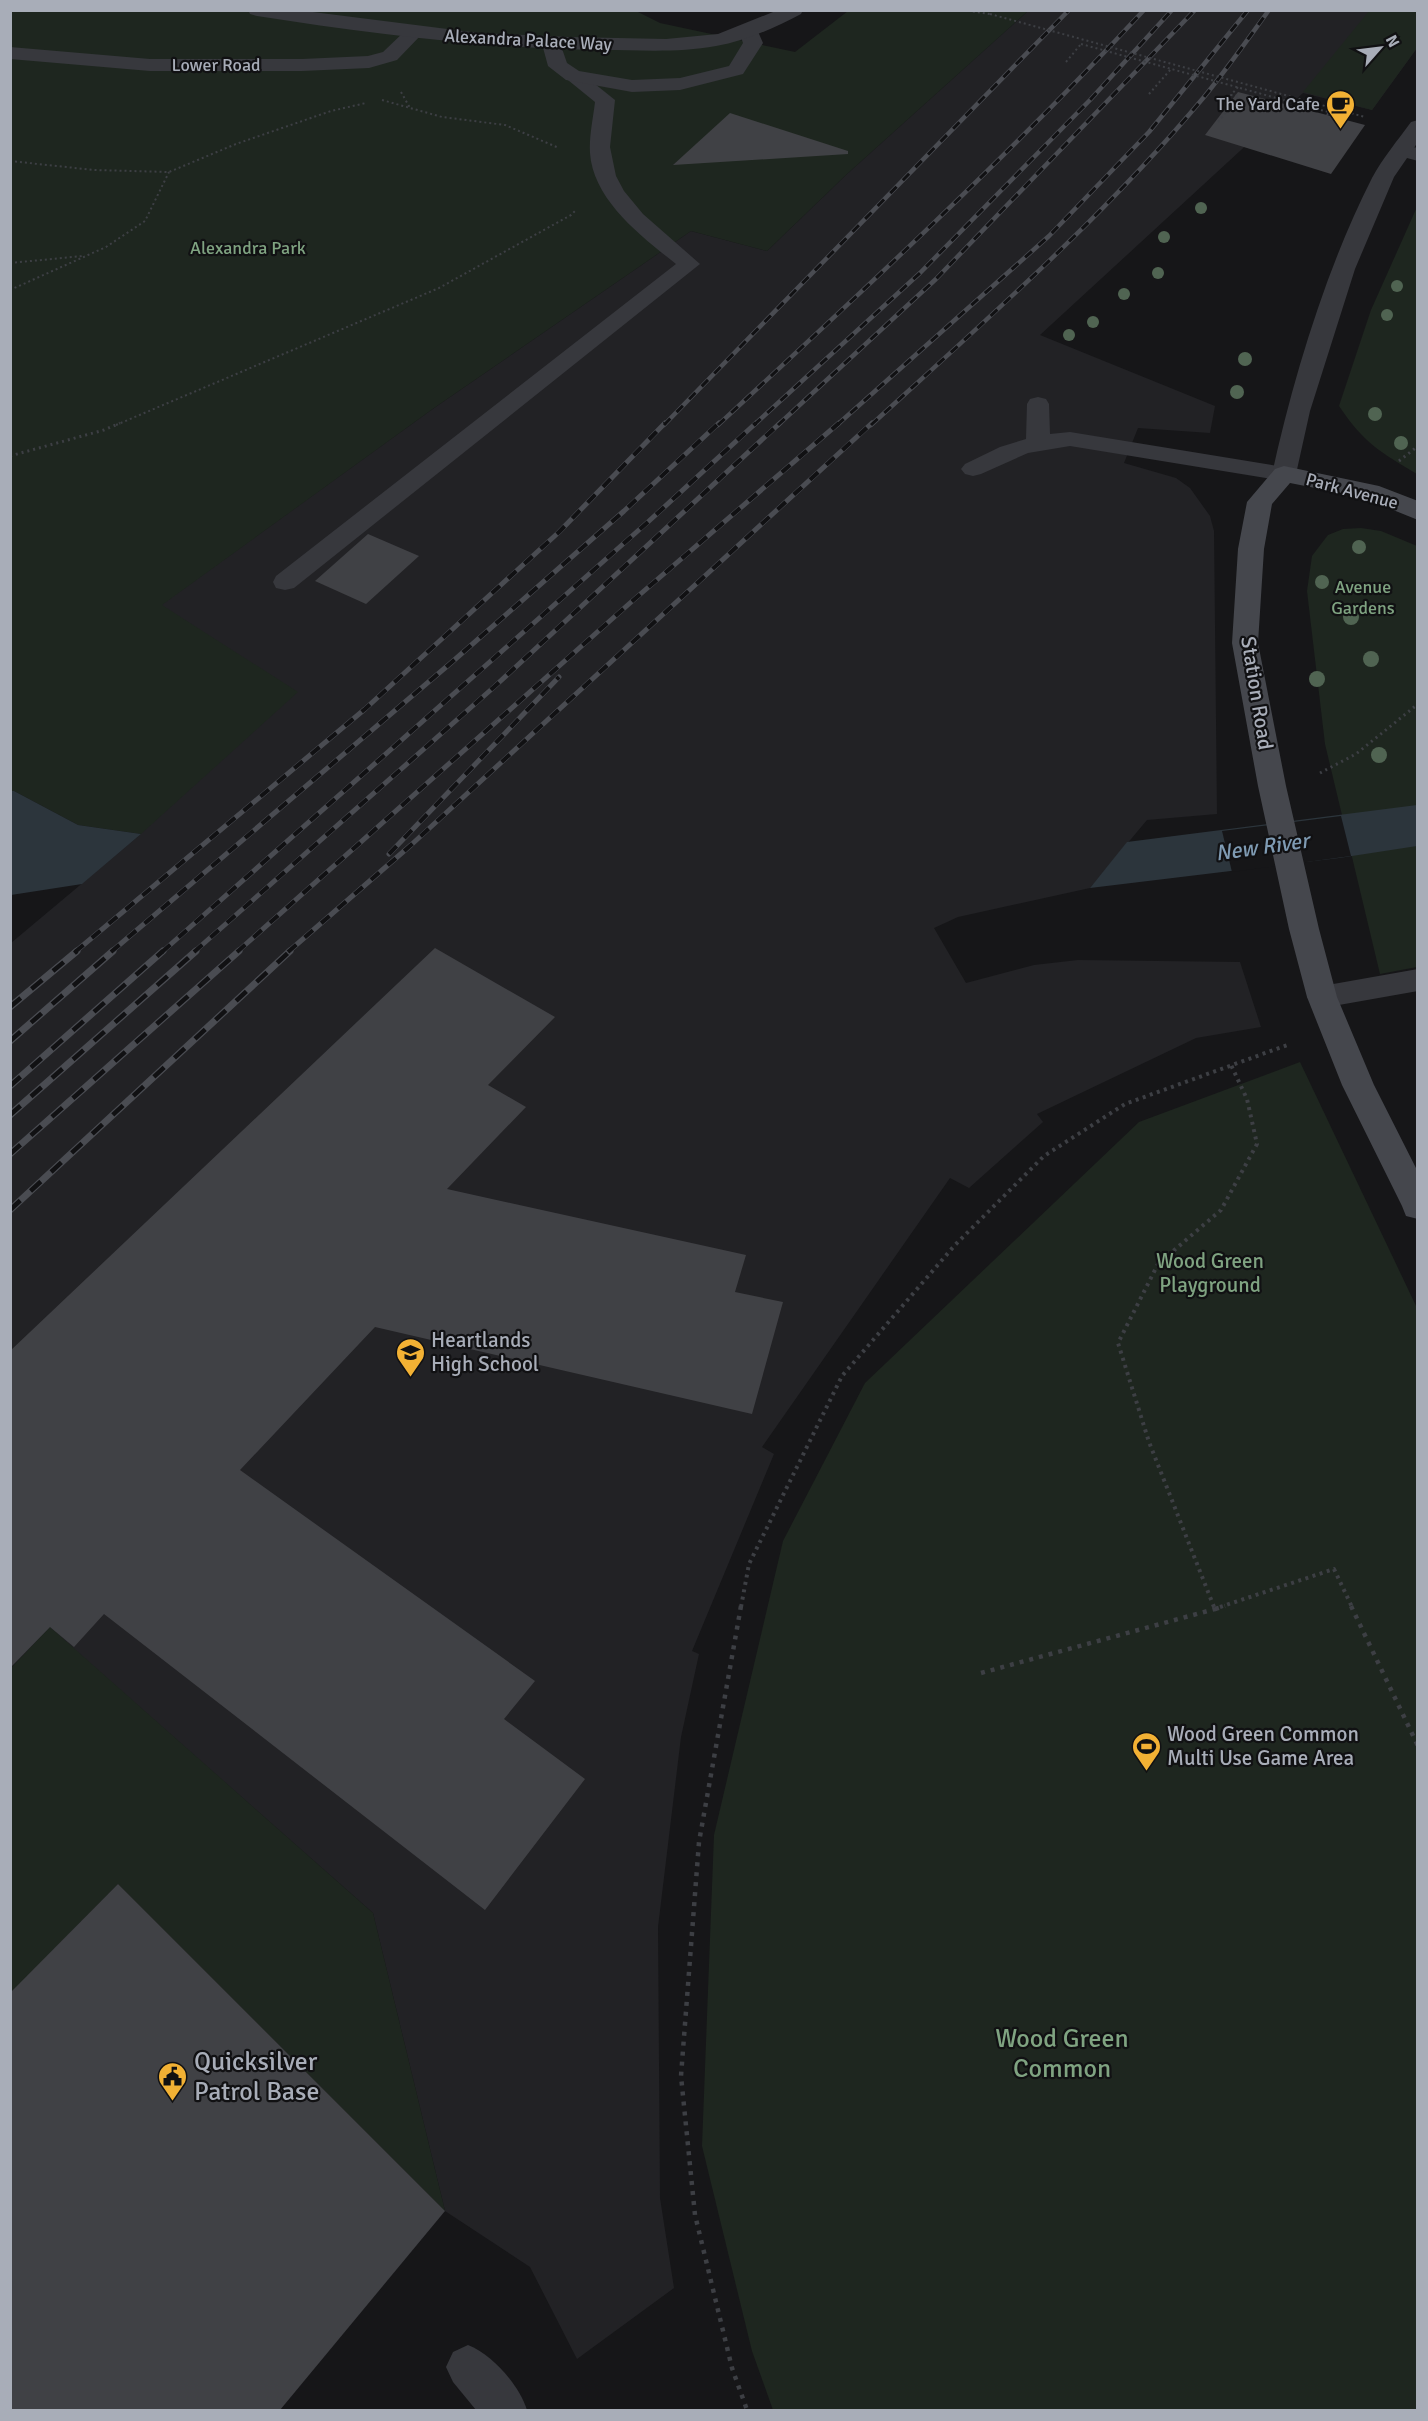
<svg xmlns="http://www.w3.org/2000/svg" width="1428" height="2421" font-family="Signika,sans-serif">
	<rect width="100%" height="100%" fill="#161618"/>
	<path fill="#222225" d="M1028 11H1417V48L1372 110 1303 93 1040 335 1215 406 1210 433 1138 428 1124 463 1176 478 1190 488 1210 516 1214 531 1217 814 1147 820 1090 888 958 917 934 928 966 983 1034 965 1078 960 1240 962 1261 1027 1196 1038 1037 1114 1043 1122 969 1188 950 1178 762 1447 774 1454 692 1651 699 1654 681 1737 658 1927 660 2198 674 2288 577 2359 530 2267 445 2211 373 1913 50 1628 11 1668V943L141 834 161 605 434 408 691 231 767 251 847 174Z"/>
	<g fill="#1e261f">
		<path d="M11 11H636L660 23 795 52 848 11H1028L847 174 767 251 691 231 434 408 162 605 298 692 141 834 78 825 14 791H11Z"/>
		<path d="M1369 11H1418L1417 48 1372 110 1303 92Z"/>
		<path d="M1417 207 1418 474H1417C1380 452 1364 443 1339 406L1371 310Z"/>
		<path d="M1361 528 1381 531 1417 546V967L1380 974 1325 744 1307 591 1312 556 1328 535 1343 529Z"/>
		<path d="M1300 1062 1417 1308V2410H773L752 2351 702 2146 714 1835 783 1541 865 1383 1139 1122Z"/>
		<path d="M50 1627 373 1913 445 2211 118 1884 11 1993V1668Z"/>
	</g>
	<g fill="#2c353c">
		<path d="M11 791H14L78 825 141 834 82 884 11 895Z"/>
		<path d="M1417 805V846L1339 858 1090 888 1127 842Z"/>
	</g>
	<path fill="#161618" d="M1341 816 1351 856 1232 872 1222 831Z"/>
	<g fill="#404145">
		<path d="M1238 92 1327 115 1365 125 1331 174 1205 135Z"/>
		<path d="M730 113 848 151V154L673 165Z"/>
		<path d="M368 534 419 556 366 604 315 581Z"/>
		<path d="M435 948 555 1017 488 1085 526 1107 447 1189 746 1255 735 1292 783 1302 752 1414 375 1327 240 1470 535 1681 504 1719 585 1779 485 1910 104 1614 74 1647 50 1627 10 1668V1351Z"/>
		<path d="M118 1884 445 2211 280 2410H10V1993Z"/>
	</g>
	<g fill="none" stroke-linecap="round" stroke-linejoin="round">
		<g stroke="#3d3f44" stroke-width="2" stroke-dasharray="2 3" stroke-linecap="butt">
			<path d="M963 10 990 14"/>
			<path d="M1066 62 1081 44"/>
			<path d="M401 92 410 108"/>
			<path d="M1149 94 1171 69"/>
			<path d="M382 100 442 117 505 125 559 148"/>
			<path d="M1316 109 1329 112 1327 115"/>
			<path d="M1218 122 1239 96 1231 95 1238 87"/>
			<path d="M10 161 94 170 169 172 236 144 331 111 366 103"/>
			<path d="M10 263 83 256"/>
			<path d="M10 290 106 247 145 221 169 172"/>
			<path d="M116 425 439 288 571 215 576 210"/>
		</g>
		<g stroke="#3d3f44" stroke-width="3" stroke-dasharray="2 4" stroke-linecap="butt">
			<path d="M10 456 104 430 120 423"/>
			<path d="M1399 461 1418 446"/>
			<path d="M1320 773 1356 754 1418 704"/>
		</g>
		<g stroke="#3d3f44" stroke-width="4" stroke-dasharray="3 4.5" stroke-linecap="butt">
			<path d="M741 1607 749 1564 842 1376 955 1245 1044 1156 1125 1104 1290 1044"/>
			<path d="M1214 1607 1149 1442 1118 1343 1158 1264 1221 1210 1257 1144 1247 1099 1231 1065"/>
			<path d="M1220 1607 1334 1569 1352 1607"/>
		</g>
		<g stroke="#3d3f44" stroke-width="4.5" stroke-dasharray="4 6" stroke-linecap="butt">
			<path d="M741 1606 699 1842 681 2076 695 2215 732 2368 747 2410"/>
			<path d="M1351 1606 1418 1746"/>
			<path d="M1215 1609 1225 1606"/>
			<path d="M981 1673 1215 1609 1214 1606"/>
		</g>
		<g fill="#37383d" fill-rule="evenodd">
			<path d="M413 28 420 30 422 34 397 60 369 68 302 71H150L10 59V47L150 59H302L368 56 383 52 406 30Z"/>
			<path d="M573 70 580 72 615 100 610 147 616 176 624 191 643 214 700 264 294 588 285 590 276 588 273 582 276 576 676 264C642 237 593 200 590 153 589 136 593 119 595 102L563 76 566 72Z"/>
			<path d="M1038 397 1046 399 1049 404 1050 434 1070 432 1284 467 1292 469 1296 474 1292 479 1284 481 1070 446 1028 453 981 474 973 476 965 474 961 469 965 464 1000 447 1026 439 1027 404 1030 399Z"/>
			<path d="M1418 969V991L1322 1008 1312 1005 1307 997 1312 989 1322 986Z"/>
			<path d="M468 2345C493 2355 519 2385 527 2410H476L453 2382 446 2367 453 2352Z"/>
		</g>
		<g fill="#37383d" fill-rule="evenodd">
			<path d="M749 25 756 27 763 43 743 74 680 90 632 92 566 80 548 66 542 44 545 40H559L567 63 579 71 632 80 680 78 729 66 743 43 739 31 742 27Z"/>
			<path d="M1403 145 1418 148V161L1396 155 1392 151 1396 147Z"/>
		</g>
		<g fill="#37383d" fill-rule="evenodd">
			<path d="M248 10H297L479 33 569 37 666 39 718 34 778 10H803L801 14C774 28 746 41 716 46 679 53 640 50 602 50 486 48 371 34 257 16L250 14Z"/>
			<path d="M1418 120V142L1394 177 1355 269 1310 411 1296 474 1293 479 1284 482 1275 479 1272 474C1293 378 1327 266 1372 178 1382 159 1398 140 1411 122Z"/>
		</g>
		<path fill="#45474d" fill-rule="evenodd" d="M1284 466 1379 486 1418 501V520L1361 497 1290 483 1272 504 1264 549 1258 643 1286 786 1319 929 1337 997 1374 1085 1418 1172V1219L1406 1216 1402 1206 1342 1085 1307 997 1289 929 1258 786 1232 643 1238 549 1247 502 1275 469Z"/>
		<defs>
			<g id="rail-far2">
				<path d="M664 425 1069 10"/>
				<path d="M718 425C864 290 1009 156 1144 10"/>
				<path d="M754 425 920 273 1090 100 1172 10"/>
				<path d="M778 425 936 279 1195 10"/>
				<path d="M837 425 1049 236 1149 132 1248 10"/>
				<path d="M871 425C986 320 1104 217 1204 97 1227 69 1248 39 1269 10"/>
			</g>
			<g id="rail-far1">
				<path d="M389 854 559 677"/>
				<path d="M75 952 365 709 559 532 665 423"/>
				<path d="M111 952 452 662 624 511 719 423"/>
				<path d="M162 952 649 521 756 423"/>
				<path d="M194 952 494 687 780 423"/>
				<path d="M237 952 630 603 839 423"/>
				<path d="M288 952 411 845 872 423"/>
			</g>
			<g id="rail">
				<path d="M10 1007 77 951"/>
				<path d="M10 1041 113 951"/>
				<path d="M10 1086 163 951"/>
				<path d="M10 1115 196 951"/>
				<path d="M10 1154 239 951"/>
				<path d="M10 1210 290 951"/>
			</g>
		</defs>
		<use href="#rail-far2" stroke="#4a4c52" stroke-width="4.5"/>
		<use href="#rail-far1" stroke="#4a4c52" stroke-width="5"/>
		<use href="#rail" stroke="#4a4c52" stroke-width="7"/>
		<use href="#rail-far2" stroke="#111113" stroke-width="3" stroke-dasharray="9" stroke-linecap="butt"/>
		<use href="#rail-far1" stroke="#111113" stroke-width="4" stroke-dasharray="11" stroke-linecap="butt"/>
		<use href="#rail" stroke="#111113" stroke-width="4.5" stroke-dasharray="14" stroke-linecap="butt"/>
		<g stroke="#3d3f44" stroke-width="2" stroke-dasharray="2 3" stroke-linecap="butt">
			<path d="M990 14 1365 117"/>
			<path d="M1081 44 1316 109"/>
		</g>
	</g>
	<g fill="#506452">
		<circle cx="1201" cy="208" r="6"/>
		<circle cx="1164" cy="237" r="6"/>
		<circle cx="1158" cy="273" r="6"/>
		<circle cx="1397" cy="286" r="6"/>
		<circle cx="1124" cy="294" r="6"/>
		<circle cx="1387" cy="315" r="6"/>
		<circle cx="1093" cy="322" r="6"/>
		<circle cx="1069" cy="335" r="6"/>
		<circle cx="1245" cy="359" r="7"/>
		<circle cx="1237" cy="392" r="7"/>
		<circle cx="1375" cy="414" r="7"/>
		<circle cx="1401" cy="443" r="7"/>
		<circle cx="1359" cy="547" r="7"/>
		<circle cx="1322" cy="582" r="7"/>
		<circle cx="1351" cy="617" r="8"/>
		<circle cx="1371" cy="659" r="8"/>
		<circle cx="1317" cy="679" r="8"/>
		<circle cx="1379" cy="755" r="8"/>
	</g>
	<defs>
		<symbol id="cafe-pin" viewBox="-11 -11 22 30"><path d="M0 17L-7.5 6A9.5 9.5 0 1 1 7.5 6Z" fill="#f2b134" stroke="#111113"/><path d="M-5.5-4.5H6V0H3Q3 3.5 0 3.5H-2.5Q-5.5 3.5-5.5 0ZM3-3.2v2h1.7v-2ZM-6 4.5H4V6H-6Z" fill="#111"/></symbol>
		<symbol id="school-pin" viewBox="-11 -11 22 30"><path d="M0 17L-7.5 6A9.5 9.5 0 1 1 7.5 6Z" fill="#f2b134" stroke="#111113"/><path d="M0-5L7-2L0 1L-7-2ZM-4 1L0 2.5L4 1V4Q0 6-4 4Z" fill="#111"/></symbol>
		<symbol id="stadium-pin" viewBox="-11 -11 22 30"><path d="M0 17L-7.5 6A9.5 9.5 0 1 1 7.5 6Z" fill="#f2b134" stroke="#111113"/><path d="M0-5a6.5 5 0 1 0 0 10a6.5 5 0 1 0 0-10ZM-3.5-1.8h7v3.6h-7Z" fill="#111"/></symbol>
		<symbol id="civic-pin" viewBox="-11 -11 22 30"><path d="M0 17L-7.5 6A9.5 9.5 0 1 1 7.5 6Z" fill="#f2b134" stroke="#111113"/><path d="M-.6-6.5H3V-4.5H.6V-3L4-1V1h2V6H-6V1h2V-1L-.6-3ZM-1.2 2.5V6h2.4V2.5Z" fill="#111"/></symbol>
	</defs>
	<g fill-rule="evenodd">
		<use href="#cafe-pin" x="1324" y="88" width="33" height="45"/>
		<use href="#school-pin" x="394" y="1336" width="33" height="45"/>
		<use href="#stadium-pin" x="1130" y="1730" width="33" height="45"/>
		<use href="#civic-pin" x="156" y="2060" width="33" height="45"/>
	</g>
	<g text-anchor="middle" stroke-width="4.5" stroke-linejoin="round" paint-order="stroke">
		<g font-size="18" fill="#a8adb8" stroke="#111113">
			<text transform="translate(528 40) rotate(3)" y="6">Alexandra Palace Way</text>
			<text x="216" y="71">Lower Road</text>
			<text transform="translate(1352 491) rotate(15)" y="6">Park Avenue</text>
		</g>
		<g font-size="18" fill="#a8adb8" stroke="#111113" text-anchor="end">
			<text x="1320" y="110">The Yard Cafe</text>
		</g>
		<g font-size="18" fill="#7fa381" stroke="#111113">
			<text x="248" y="254">Alexandra Park</text>
			<text x="1363" y="593">Avenue<tspan x="1363" dy="21">Gardens</tspan></text>
		</g>
		<g font-size="21" fill="#a8adb8" stroke="#111113">
			<text transform="translate(1257 693) rotate(81)" y="7">Station Road</text>
		</g>
		<g font-size="21" fill="#7fa381" stroke="#111113">
			<text x="1210" y="1268">Wood Green<tspan x="1210" dy="24">Playground</tspan></text>
		</g>
		<g font-size="21" fill="#a8adb8" stroke="#111113" text-anchor="start">
			<text x="431" y="1347">Heartlands<tspan x="431" dy="24">High School</tspan></text>
			<text x="1167" y="1741">Wood Green Common<tspan x="1167" dy="24">Multi Use Game Area</tspan></text>
		</g>
		<g font-size="22" font-style="italic" fill="#7f9bb3" stroke="#111113">
			<text transform="translate(1262 846) rotate(-8)" y="8">New River</text>
		</g>
		<g font-size="26" fill="#7fa381" stroke="#111113">
			<text x="1062" y="2047">Wood Green<tspan x="1062" dy="30">Common</tspan></text>
		</g>
		<g font-size="26" fill="#a8adb8" stroke="#111113" text-anchor="start">
			<text x="194" y="2070">Quicksilver<tspan x="194" dy="30">Patrol Base</tspan></text>
		</g>
	</g>
	<rect width="1428" height="2421" fill="none" stroke="#a8adb8" stroke-width="24"/>
	<g transform="translate(1380 48) rotate(62)" stroke="#111113" stroke-width="4.5" paint-order="stroke">
	<path d="M0-4.5L10 22L0 15L-10 22Z" fill="#a8adb8"/>
	<text y="-9" font-size="16" font-weight="bold" text-anchor="middle" fill="#a8adb8">N</text>
	</g>
</svg>
